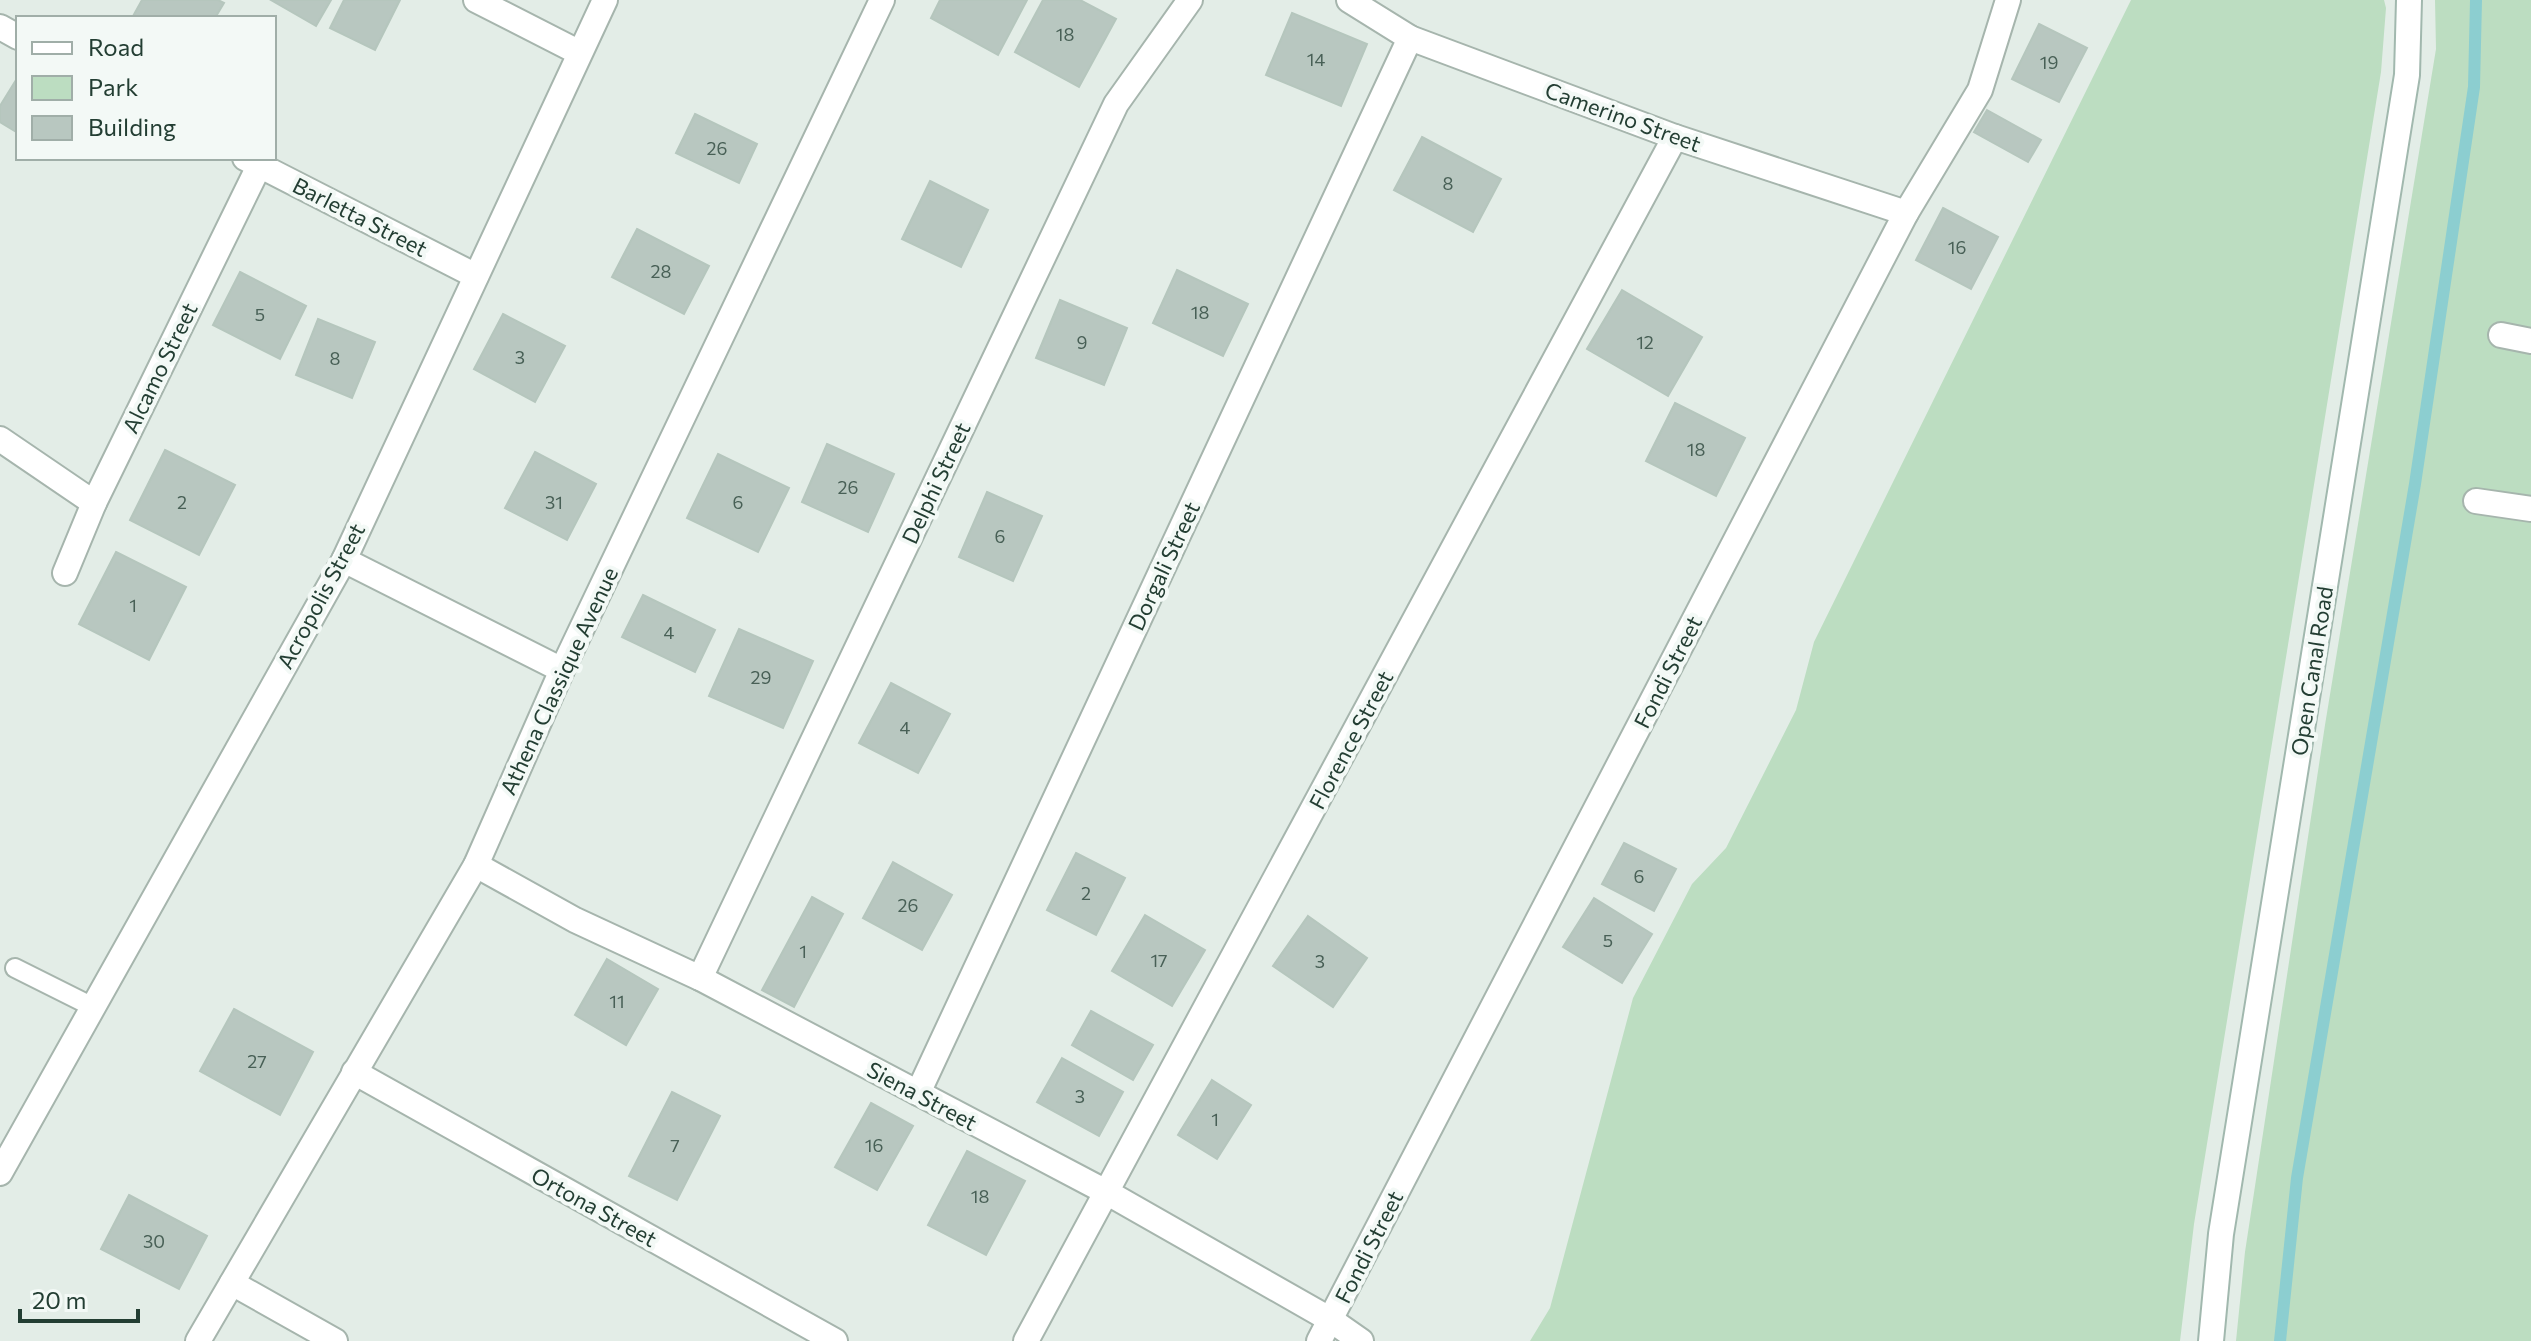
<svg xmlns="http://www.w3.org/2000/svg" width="2531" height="1341" font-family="Commissioner,sans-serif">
	<rect width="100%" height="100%" fill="#e3ede7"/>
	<g fill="#bcddc1">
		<path d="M2131 0H2384L2386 8 2381 72 2194 1224 2180 1341H1530L1550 1308 1633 998 1692 884 1726 848 1796 710 1814 642Z"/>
		<path d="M2435 0H2531V1341H2236L2245 1252 2325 725 2436 49Z"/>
	</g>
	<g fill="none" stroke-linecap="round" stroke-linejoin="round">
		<path stroke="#8cced0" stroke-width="12" d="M2280 1341 2297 1178 2415 484 2474 87 2476 0"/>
	</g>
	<g fill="#b8c7c0" stroke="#b5c6bd" stroke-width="2">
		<path d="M142 0H218L224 3 215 18H132Z"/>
		<path d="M271 0H331L316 26Z"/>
		<path d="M344 0H400L375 50 330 28Z"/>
		<path d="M940 0H1027L998 55 931 18Z"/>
		<path d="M1043 0H1080L1116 19 1079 87 1015 52Z"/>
		<path d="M1292 13 1367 44 1341 106 1266 75Z"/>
		<path d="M2039 24 2087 48 2059 102 2012 79Z"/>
		<path d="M16 80 18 81V133L0 122V106Z"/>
		<path d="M1987 110 2041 140 2028 162 1974 132Z"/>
		<path d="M695 114 757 144 739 183 676 153Z"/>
		<path d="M1422 137 1501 179 1473 232 1394 190Z"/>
		<path d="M930 181 988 210 961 267 902 239Z"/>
		<path d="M1943 208 1998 237 1971 289 1916 260Z"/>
		<path d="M637 229 709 266 684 314 612 277Z"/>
		<path d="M1177 270 1248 304 1223 356 1153 323Z"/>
		<path d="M240 272 306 306 280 359 213 325Z"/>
		<path d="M1622 290 1702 337 1668 396 1587 349Z"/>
		<path d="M1060 300 1127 328 1104 385 1036 358Z"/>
		<path d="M503 314 565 346 535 402 474 369Z"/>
		<path d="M318 319 375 342 352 398 296 375Z"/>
		<path d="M1675 403 1745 438 1716 496 1646 461Z"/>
		<path d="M827 444 894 474 868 532 802 502Z"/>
		<path d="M165 450 235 485 199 555 130 520Z"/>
		<path d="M535 452 596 484 567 540 505 508Z"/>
		<path d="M718 454 789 488 758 552 687 518Z"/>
		<path d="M987 492 1042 516 1013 581 959 557Z"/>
		<path d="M116 552 186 587 149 660 79 624Z"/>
		<path d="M643 595 715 630 695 672 622 637Z"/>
		<path d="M739 629 813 661 783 728 709 696Z"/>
		<path d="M891 683 950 714 918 773 859 743Z"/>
		<path d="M1624 843 1676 869 1654 911 1602 884Z"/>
		<path d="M1076 853 1125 878 1096 935 1047 910Z"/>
		<path d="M893 862 952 895 922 950 863 918Z"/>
		<path d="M812 897 843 914 794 1007 762 990Z"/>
		<path d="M1594 898 1652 934 1622 983 1563 947Z"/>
		<path d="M1145 915 1205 950 1172 1006 1112 971Z"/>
		<path d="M1308 916 1367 958 1333 1007 1273 966Z"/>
		<path d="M607 959 658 989 626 1045 575 1015Z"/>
		<path d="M234 1009 313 1052 280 1115 200 1071Z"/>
		<path d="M1091 1011 1153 1045 1133 1080 1072 1045Z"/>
		<path d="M1062 1058 1123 1092 1099 1136 1037 1102Z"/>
		<path d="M1212 1080 1251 1105 1217 1159 1178 1135Z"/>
		<path d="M672 1092 720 1116 677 1200 629 1176Z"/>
		<path d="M871 1103 913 1126 877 1190 835 1167Z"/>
		<path d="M967 1151 1025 1181 986 1255 928 1225Z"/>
		<path d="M129 1195 207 1236 179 1289 101 1249Z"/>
	</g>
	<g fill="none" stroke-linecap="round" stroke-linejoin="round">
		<defs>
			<path id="service" d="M15 968 93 1007"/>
			<g id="minor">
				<path d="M476 0 578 52"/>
				<path d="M1349 0 1410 38 1675 137 1906 213"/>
				<path d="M0 27 18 37"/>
				<path d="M245 158 476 276"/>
				<path d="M2501 335 2531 341"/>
				<path d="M0 439 94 503"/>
				<path d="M2476 501 2531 509"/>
				<path d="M344 560 562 670"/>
				<path d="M65 573 94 503 259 166"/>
				<path d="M476 865 575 920 700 978 1108 1193 1331 1320 1361 1341"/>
				<path d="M700 978 1116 104 1190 0"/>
				<path d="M354 1072 835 1341"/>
				<path d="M918 1093 1410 38"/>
				<path d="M0 1173 344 560 605 0"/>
				<path d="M232 1283 335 1341"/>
				<path d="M198 1341 476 865 562 670 882 0"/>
				<path d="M1026 1341 1675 137"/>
				<path d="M1319 1341 1906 213 1980 90 2008 0"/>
			</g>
			<path id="secondary" d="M2211 1341 2221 1234 2407 75 2409 0"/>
		</defs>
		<use href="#service" stroke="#a6b5ad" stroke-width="22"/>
		<use href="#minor" stroke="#a6b5ad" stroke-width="28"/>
		<use href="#secondary" stroke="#a1b8ae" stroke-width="28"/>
		<use href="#service" stroke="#fff" stroke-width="18"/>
		<use href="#minor" stroke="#fff" stroke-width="24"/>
		<use href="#secondary" stroke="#fff" stroke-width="24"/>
	</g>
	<g text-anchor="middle" stroke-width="8" stroke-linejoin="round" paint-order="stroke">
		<g font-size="18" fill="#486056">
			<text x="1065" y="41">18</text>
			<text x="1316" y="66">14</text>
			<text x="2049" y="69">19</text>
			<text x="717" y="155">26</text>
			<text x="1448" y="190">8</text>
			<text x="1957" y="254">16</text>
			<text x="661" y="278">28</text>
			<text x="1200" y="319">18</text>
			<text x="260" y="321">5</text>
			<text x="1082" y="349">9</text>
			<text x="1645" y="349">12</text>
			<text x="520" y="364">3</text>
			<text x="335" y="365">8</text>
			<text x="1696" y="456">18</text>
			<text x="848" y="494">26</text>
			<text x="182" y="509">2</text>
			<text x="554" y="509">31</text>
			<text x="738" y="509">6</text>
			<text x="1000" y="543">6</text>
			<text x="133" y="612">1</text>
			<text x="669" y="639">4</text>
			<text x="761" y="684">29</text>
			<text x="905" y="734">4</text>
			<text x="1639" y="883">6</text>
			<text x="1086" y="900">2</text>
			<text x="908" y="912">26</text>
			<text x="1608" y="947">5</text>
			<text x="803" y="958">1</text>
			<text x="1159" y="967">17</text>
			<text x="1320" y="968">3</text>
			<text x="617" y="1008">11</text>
			<text x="257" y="1068">27</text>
			<text x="1080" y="1103">3</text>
			<text x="1215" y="1126">1</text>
			<text x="675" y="1152">7</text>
			<text x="874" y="1152">16</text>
			<text x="980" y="1203">18</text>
			<text x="154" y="1248">30</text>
		</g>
		<g font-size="22" fill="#233e33" stroke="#f3f9f6">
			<text transform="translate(1623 117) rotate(20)" y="8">Camerino Street</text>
			<text transform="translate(360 217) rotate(27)" y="8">Barletta Street</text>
			<text transform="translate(160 368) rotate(-64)" y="8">Alcamo Street</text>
			<text transform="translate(936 483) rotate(-65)" y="8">Delphi Street</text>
			<text transform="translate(1164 566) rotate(-65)" y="8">Dorgali Street</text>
			<text transform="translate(321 596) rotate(-62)" y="8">Acropolis Street</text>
			<text transform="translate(2312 671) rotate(-81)" y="8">Open Canal Road</text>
			<text transform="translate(1668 672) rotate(-63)" y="8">Fondi Street</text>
			<text transform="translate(559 681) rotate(-65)" y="8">Athena Classique Avenue</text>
			<text transform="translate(1351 740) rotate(-62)" y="8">Florence Street</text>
			<text transform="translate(922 1096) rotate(28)" y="8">Siena Street</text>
			<text transform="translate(594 1207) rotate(29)" y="8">Ortona Street</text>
			<text transform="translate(1369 1247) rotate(-63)" y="8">Fondi Street</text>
		</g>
	</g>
	<rect x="16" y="16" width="260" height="144" fill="#f3f9f6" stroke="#a0aea8" stroke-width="2"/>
	<rect x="32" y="42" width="40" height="12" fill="#ffffff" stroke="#a0aea8" stroke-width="2"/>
	<text x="88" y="56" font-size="24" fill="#233e33">Road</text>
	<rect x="32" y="76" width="40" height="24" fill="#bcddc1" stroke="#a0aea8" stroke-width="2"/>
	<text x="88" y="96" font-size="24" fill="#233e33">Park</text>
	<rect x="32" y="116" width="40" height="24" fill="#b8c7c0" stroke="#a0aea8" stroke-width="2"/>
	<text x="88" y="136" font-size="24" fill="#233e33">Building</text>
	<path d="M20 1309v12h118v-12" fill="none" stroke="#233e33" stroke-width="4"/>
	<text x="32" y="1309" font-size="24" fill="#233e33" stroke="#f3f9f6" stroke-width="6" paint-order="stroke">20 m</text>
</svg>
